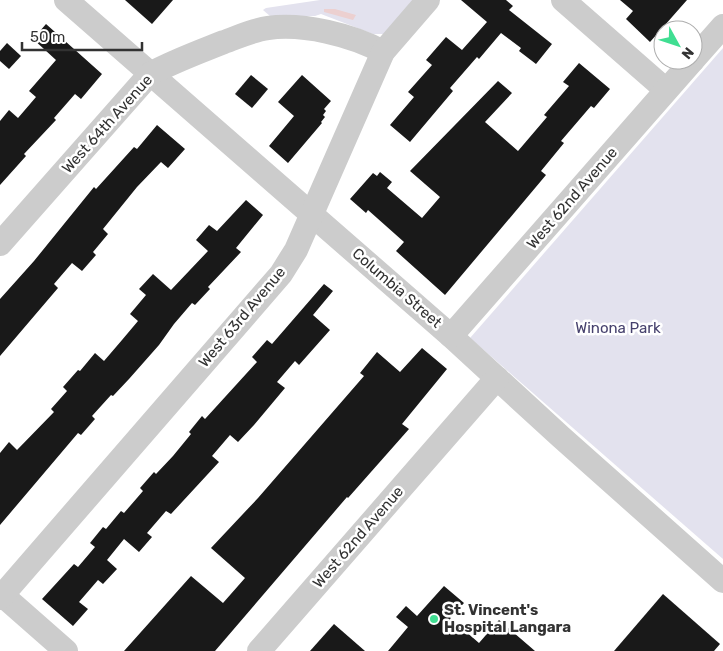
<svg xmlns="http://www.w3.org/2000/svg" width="723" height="651" font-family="Rubik,sans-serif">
	<rect width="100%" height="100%" fill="#fff"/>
	<g fill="#e3e2ee">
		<path d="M320 0H416L385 34H373L321 14 315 16H270L263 10 266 8Z"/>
		<path d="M723 48V559L470 338Z"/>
	</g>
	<path fill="#ecd0d0" d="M324 9H335L356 15 353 20 324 12Z"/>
	<g fill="#191919">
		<path d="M125 0H173L152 24Z"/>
		<path d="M461 0H506L513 6 509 10 552 44 536 64 519 51 521 48 501 33 479 59 477 57 450 88 453 91 410 142 390 125 414 97 408 92 432 65 426 60 446 37 462 50 487 22Z"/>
		<path d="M620 0H687L650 42 626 19 633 11Z"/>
		<path d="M46 24 102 74 81 99 75 94 54 118 56 120 24 154 26 156 0 185V121L9 110 18 118 36 97 29 91 56 60 33 39Z"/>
		<path d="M7 43 21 56 9 69 0 61V51Z"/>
		<path d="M579 63 610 89 594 108 591 106 561 141 564 143 541 171 546 175 445 295 396 251 404 242 368 210 366 213 350 199 373 173 377 176 380 172 392 182 387 188 422 218 440 197 410 171 498 81 512 93 485 122 518 151 547 117 544 115 569 86 563 82Z"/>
		<path d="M251 75 268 89 252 108 235 94Z"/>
		<path d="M302 75 331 101 324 109 326 111 323 115 325 117 321 122 322 123 288 163 269 146 294 116 278 102Z"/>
		<path d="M157 125 185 149 168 168 161 162 137 187 103 229 108 234 93 252 96 255 82 271 72 263 54 284 58 288 0 356V299L34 261 94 187 96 189 134 147 137 149Z"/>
		<path d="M246 200 263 215 236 248 241 252 208 287 210 289 195 305 192 303 174 324 159 345 129 379 113 396 111 395 92 416 95 419 81 435 78 433 0 525V453L9 442 17 450 54 412 51 409 67 391 63 387 78 370 80 371 95 353 104 361 122 340 138 321 130 314 146 295 139 289 153 274 171 290 208 251 196 240 209 225 217 231Z"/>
		<path d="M324 284 333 291 313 315 330 330 299 365 295 361 277 382 285 388 254 425 238 442 230 435 212 456 219 462 171 514 166 511 147 533 152 537 139 552 124 539 107 560 117 569 103 584 98 580 79 602 88 609 73 626 42 599 74 564 78 567 95 547 90 543 103 527 106 529 121 511 124 513 143 491 140 488 154 472 156 474 173 456 191 434 189 432 202 416 205 419 257 362 252 357 267 340 272 344Z"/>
		<path d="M422 348 447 369 402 424 409 429 348 498 347 497 215 651H124L191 576 223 603 245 578 211 548 258 498 364 376 360 373 377 352 400 372Z"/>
		<path d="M444 586 464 603 450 618 479 643 499 620 535 651H388L408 627 396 617 406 606 417 616Z"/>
		<path d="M663 594 720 644 714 651H614Z"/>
		<path d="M334 624 365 651H310Z"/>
	</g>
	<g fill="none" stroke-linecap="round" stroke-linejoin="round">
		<g stroke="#ccc" stroke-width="24">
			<path d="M66 0 451 336 561 437 723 581"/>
			<path d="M563 0 666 90"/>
			<path d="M693 60 723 26"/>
			<path d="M0 244 150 74C174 61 199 52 224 42 238 37 253 30 268 28 303 23 352 35 383 52"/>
			<path d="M451 336 693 60"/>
			<path d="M0 593 66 651"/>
			<path d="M0 598 281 274 296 250 383 52 428 0"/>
			<path d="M259 651 497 378"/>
		</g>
	</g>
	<circle fill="#40de92" stroke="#fff" stroke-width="2" cx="434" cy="619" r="5"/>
	<g text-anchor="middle" stroke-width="5" stroke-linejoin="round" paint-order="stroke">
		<g font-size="15" fill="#323232" stroke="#fff">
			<text transform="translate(107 124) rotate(-48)" y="5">West 64th Avenue</text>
			<text transform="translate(572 198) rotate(-49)" y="5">West 62nd Avenue</text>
			<text transform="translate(397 288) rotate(41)" y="5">Columbia Street</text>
			<text transform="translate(242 317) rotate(-50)" y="5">West 63rd Avenue</text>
			<text transform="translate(358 537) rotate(-49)" y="5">West 62nd Avenue</text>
		</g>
		<g font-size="15" fill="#46416d" stroke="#fff">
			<text x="618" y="333">Winona Park</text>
		</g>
		<g font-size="15" font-weight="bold" fill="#323232" stroke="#fff" text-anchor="start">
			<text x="444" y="615">St. Vincent's<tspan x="444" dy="17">Hospital Langara</tspan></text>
		</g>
	</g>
	<g transform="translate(678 45) rotate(130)"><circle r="24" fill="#ffffff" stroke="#adadad"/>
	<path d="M0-4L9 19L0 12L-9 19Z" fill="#40de92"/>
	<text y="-8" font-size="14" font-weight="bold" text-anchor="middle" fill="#323232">N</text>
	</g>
	<path d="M22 42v8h120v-8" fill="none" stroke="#323232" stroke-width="2.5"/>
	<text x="30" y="42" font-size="15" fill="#323232" stroke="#ffffff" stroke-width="4" paint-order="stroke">50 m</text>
</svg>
